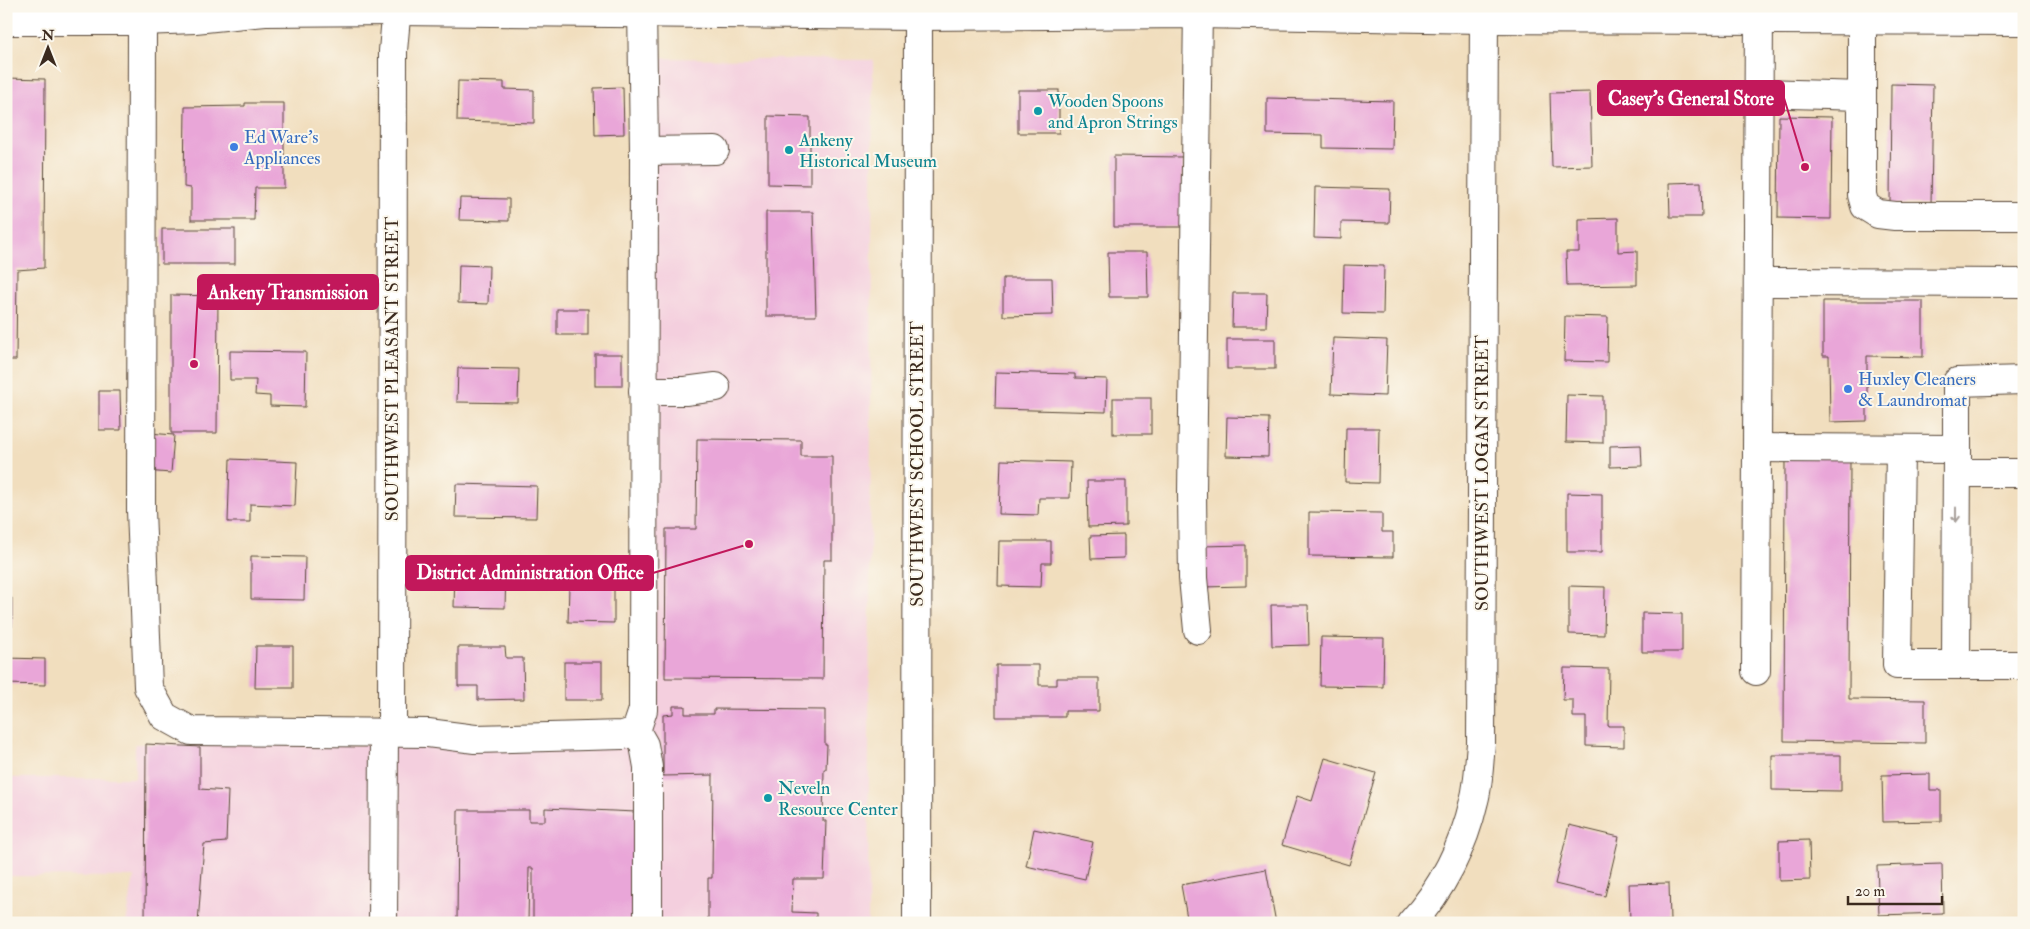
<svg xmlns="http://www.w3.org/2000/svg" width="2030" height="929" font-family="'IM FELL Double Pica',serif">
	<rect width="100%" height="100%" fill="#fbf7ec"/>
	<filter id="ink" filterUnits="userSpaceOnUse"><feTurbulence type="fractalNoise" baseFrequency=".02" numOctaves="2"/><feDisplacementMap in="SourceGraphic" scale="10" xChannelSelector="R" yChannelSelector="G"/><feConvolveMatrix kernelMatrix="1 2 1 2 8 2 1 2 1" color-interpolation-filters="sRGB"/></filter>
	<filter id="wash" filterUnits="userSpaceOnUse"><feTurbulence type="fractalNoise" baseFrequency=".0096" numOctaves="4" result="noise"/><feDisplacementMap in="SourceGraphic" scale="20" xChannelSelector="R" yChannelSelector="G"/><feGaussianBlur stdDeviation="1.12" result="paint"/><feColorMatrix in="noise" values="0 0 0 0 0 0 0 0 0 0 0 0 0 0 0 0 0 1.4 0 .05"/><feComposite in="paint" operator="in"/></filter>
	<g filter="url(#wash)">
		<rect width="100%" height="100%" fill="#f1debe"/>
		<path fill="#f4cfde" d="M654 58 873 60 868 923H126L134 877 6 876V778H135V744L650 746Z"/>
		<g id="blocks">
			<g fill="#e9a6d8">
				<path d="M6 78 45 79 44 268 17 270 16 360H6Z"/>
				<path d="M458 81 504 82V89L534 90V123L457 121Z"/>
				<path d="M1891 84 1933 85 1931 204H1890Z"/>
				<path d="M623 87 624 134 595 135 594 88Z"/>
				<rect x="1018" y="90" width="41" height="43"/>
				<path d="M1590 92 1592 166 1552 167 1550 93Z"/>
				<path d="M1267 98 1393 101 1392 149 1323 148V135L1267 134Z"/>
				<path d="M245 103H284V188H255L254 220H191V188L184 187 185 107 245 106Z"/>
				<path d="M768 116 810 117V185L768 184Z"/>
				<path d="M1779 116 1832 117 1831 219 1778 218Z"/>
				<path d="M1114 156 1183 157 1182 227H1114Z"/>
				<path d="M1701 182 1702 217H1670L1669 183Z"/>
				<path d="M1315 187 1390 189 1389 223 1341 222V239L1314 238Z"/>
				<path d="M460 198 509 199V221L459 220Z"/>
				<path d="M766 212H813L816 316H766Z"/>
				<path d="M1618 218V252L1637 251V285L1567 286 1566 252H1579V219Z"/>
				<rect x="162" y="229" width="73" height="35"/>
				<path d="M1108 252H1147L1148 297H1109Z"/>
				<path d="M459 265 489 266 488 304 458 303Z"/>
				<path d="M1344 265 1384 266 1383 314 1343 313Z"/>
				<path d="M1003 278H1052L1053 315 1003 316Z"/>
				<path d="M1233 293H1267L1266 327H1232Z"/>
				<path d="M171 295 218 296 217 433H171Z"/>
				<path d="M1823 301H1923V357L1867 356V421L1830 422 1829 356H1823Z"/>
				<rect x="557" y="309" width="31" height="26"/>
				<path d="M1565 316 1608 317 1607 362 1564 361Z"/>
				<path d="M1333 338 1387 340 1385 396 1331 394Z"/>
				<rect x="1227" y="339" width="48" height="30"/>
				<path d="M230 351 306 352 305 407 270 406V396L255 395 256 380H230Z"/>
				<rect x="595" y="354" width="27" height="32"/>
				<path d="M458 368 519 369 518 403 457 402Z"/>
				<path d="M996 372 1075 374V378L1107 379 1106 412 995 409Z"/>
				<path d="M99 391H120L121 430H99Z"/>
				<path d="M1567 395 1603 396V443L1566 442Z"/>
				<rect x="1113" y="398" width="38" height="36"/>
				<path d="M1227 417 1269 418 1268 457 1226 456Z"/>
				<path d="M1346 428H1379L1378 483 1345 482Z"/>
				<path d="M149 433 174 435 171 473 145 471Z"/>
				<path d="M697 439 801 440V456H832V560H824L823 679 665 678 666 529H696Z"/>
				<path d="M1641 445 1642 466 1610 467V446Z"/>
				<path d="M1785 457H1850L1849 699 1925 700V743L1784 741Z"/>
				<path d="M230 459 297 462 295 506 250 504V522H228Z"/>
				<path d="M1001 460 1071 462 1070 498H1039L1038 515 999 514Z"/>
				<path d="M1087 481H1126V526L1088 527Z"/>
				<path d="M456 484 537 486 536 518 455 517Z"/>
				<path d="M1567 493 1602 494V552H1567Z"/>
				<path d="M1309 512 1382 513V532H1393V557L1309 556Z"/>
				<path d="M1124 535V558L1091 559 1090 536Z"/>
				<path d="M999 541H1051V563H1042L1041 587 998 586Z"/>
				<path d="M1246 545V586L1202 587 1201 546Z"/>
				<path d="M251 556 305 557 304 600 251 599Z"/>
				<path d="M455 569 506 570 505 608 454 607Z"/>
				<path d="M569 586H614V623L568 622Z"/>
				<path d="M1569 586 1605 587 1604 635 1569 634Z"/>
				<path d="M6 598H12V627L6 628Z"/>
				<path d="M1271 605H1308L1309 645 1272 646Z"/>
				<path d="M1642 613 1682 614V652H1642Z"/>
				<path d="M1321 637 1384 638 1383 687 1320 686Z"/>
				<path d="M256 646H293V688H255Z"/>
				<path d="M458 647H505L506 658H523L524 699 478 700V686H458Z"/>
				<path d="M6 658 45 659V685L6 684Z"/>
				<rect x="564" y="662" width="38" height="38"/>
				<path d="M996 665H1039V685H1057V678H1099V711H1065V717H996Z"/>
				<path d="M1564 668 1609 669 1608 726H1624V747L1586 746V717H1573V700H1563Z"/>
				<path d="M673 706H685V714H714V709L825 710V745H827L826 769H824L823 821H826L824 879H793L792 912 816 913V923H708V878H712L713 775 663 776V715L673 714Z"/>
				<path d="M146 744 200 747V789L228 791 226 842 204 844 198 923H145Z"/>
				<path d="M1772 755H1841V791L1772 790Z"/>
				<path d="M1325 758 1376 773 1349 865 1282 845 1297 796 1312 801Z"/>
				<path d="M1930 774V790H1941V821L1883 822 1882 775Z"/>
				<path d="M545 808 636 812 634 923H533V868H529L528 923H457L458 810H529V821H545Z"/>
				<path d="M1569 825 1619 837 1605 896 1555 884Z"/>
				<path d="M1034 829 1093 842 1085 879 1026 866Z"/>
				<path d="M1809 840 1810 880 1779 881V841Z"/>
				<path d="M1942 864 1943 913 1879 915 1877 866Z"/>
				<path d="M1266 869 1276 923H1188L1181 885Z"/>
				<path d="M1669 883 1670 921 1630 922 1629 884Z"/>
			</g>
		</g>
	</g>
	<g filter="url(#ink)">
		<use href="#blocks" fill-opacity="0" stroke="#564536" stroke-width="1"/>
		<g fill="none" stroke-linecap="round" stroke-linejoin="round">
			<defs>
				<g id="minor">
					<path d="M1198 6 1192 493 1193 578 1198 630"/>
					<path d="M1862 20V195L1865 206 1878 214 1895 216H2024"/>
					<path d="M6 21H142L195 19 265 12 397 11 918 16 1198 14 1483 19 2024 21"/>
					<path d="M142 21 141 510 148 687 164 716 191 731 428 733 475 739 623 735 636 731 643 710 644 151 642 6"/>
					<path d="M1759 93 1862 96"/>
					<path d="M644 151 715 150"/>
					<path d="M1758 282 2024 283"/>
					<path d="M643 391H685L716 387"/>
					<path d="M1757 448 1957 449V382L2024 380"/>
					<path d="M1900 449 1897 665H2024"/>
					<path d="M1957 473H2024"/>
					<path d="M1956 665 1957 449"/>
					<path d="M1756 671 1759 6"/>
					<path d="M636 731 644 745 648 767V923"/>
					<path d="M392 732 393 51 397 6"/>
					<path d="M383 923 384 732"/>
					<path d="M917 923 918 6"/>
					<path d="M1411 923C1442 890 1464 845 1474 801 1479 783 1479 762 1481 744L1484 6"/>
				</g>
			</defs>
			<use href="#minor" stroke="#564536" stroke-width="30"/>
			<use href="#minor" stroke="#fff" stroke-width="28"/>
		</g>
		<defs><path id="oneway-shaft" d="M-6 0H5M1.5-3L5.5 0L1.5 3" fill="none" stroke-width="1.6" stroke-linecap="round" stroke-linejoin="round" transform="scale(1.25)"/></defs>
		<use stroke="#a79f9a" href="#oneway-shaft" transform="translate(1956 515) rotate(90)"/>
	</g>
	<g fill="#0f9aa8" stroke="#fbf7ec" stroke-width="2">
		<circle cx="1038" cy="111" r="5"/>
		<circle cx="789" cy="150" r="5"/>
		<circle cx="768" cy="798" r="5"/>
	</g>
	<g fill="#3f7fe0" stroke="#fbf7ec" stroke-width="2">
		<circle cx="234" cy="147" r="5"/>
		<circle cx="1848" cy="389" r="5"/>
	</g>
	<g text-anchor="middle" stroke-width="4" stroke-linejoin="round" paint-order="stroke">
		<g font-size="18" fill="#0d838f" stroke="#fbf7ec" text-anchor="start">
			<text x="1048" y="107">Wooden Spoons<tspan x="1048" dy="21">and Apron Strings</tspan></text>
			<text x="799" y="146">Ankeny<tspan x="799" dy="21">Historical Museum</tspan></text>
			<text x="778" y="794">Neveln<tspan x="778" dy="21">Resource Center</tspan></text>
		</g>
		<g font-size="18" fill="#366cbe" stroke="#fbf7ec" text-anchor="start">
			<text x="244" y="143">Ed Ware's<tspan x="244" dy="21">Appliances</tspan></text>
			<text x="1858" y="385">Huxley Cleaners<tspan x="1858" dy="21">&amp; Laundromat</tspan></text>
		</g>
		<g font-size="18" fill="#3b2a1e" stroke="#fbf7ec">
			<text transform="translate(392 369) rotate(-90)" y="6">SOUTHWEST PLEASANT STREET</text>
			<text transform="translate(917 464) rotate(-90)" y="6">SOUTHWEST SCHOOL STREET</text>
			<text transform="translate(1482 473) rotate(-90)" y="6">SOUTHWEST LOGAN STREET</text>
		</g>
	</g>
	<path fill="none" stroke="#c2185b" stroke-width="2" d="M1805 167L1784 98M194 364L198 292M749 544L653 573"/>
	<g fill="#c2185b" stroke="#fbf7ec" stroke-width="2">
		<circle cx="1805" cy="167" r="5"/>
		<circle cx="194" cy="364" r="5"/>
		<circle cx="749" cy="544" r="5"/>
	</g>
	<g fill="#c2185b" stroke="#c2185b" stroke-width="2">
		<rect x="1598" y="81" width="186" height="34" rx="5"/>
		<rect x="198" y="275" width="180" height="34" rx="5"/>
		<rect x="406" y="556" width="247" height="34" rx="5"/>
	</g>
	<g font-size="19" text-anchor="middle" font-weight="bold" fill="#fff">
		<text x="1691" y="105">Casey's General Store</text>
		<text x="288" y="299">Ankeny Transmission</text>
		<text x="530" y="579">District Administration Office</text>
	</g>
	<rect width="2030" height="929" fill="none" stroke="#fbf7ec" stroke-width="25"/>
	<g transform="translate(48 48)" stroke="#fbf7ec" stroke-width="4" paint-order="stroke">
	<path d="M0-4L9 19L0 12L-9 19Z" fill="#3b2a1e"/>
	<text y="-8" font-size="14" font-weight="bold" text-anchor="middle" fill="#3b2a1e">N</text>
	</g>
	<path d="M1848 896v8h94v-8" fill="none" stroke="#3b2a1e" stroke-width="2.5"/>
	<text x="1855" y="896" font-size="15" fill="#3b2a1e" stroke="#fbf7ec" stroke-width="4" paint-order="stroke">20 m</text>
</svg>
